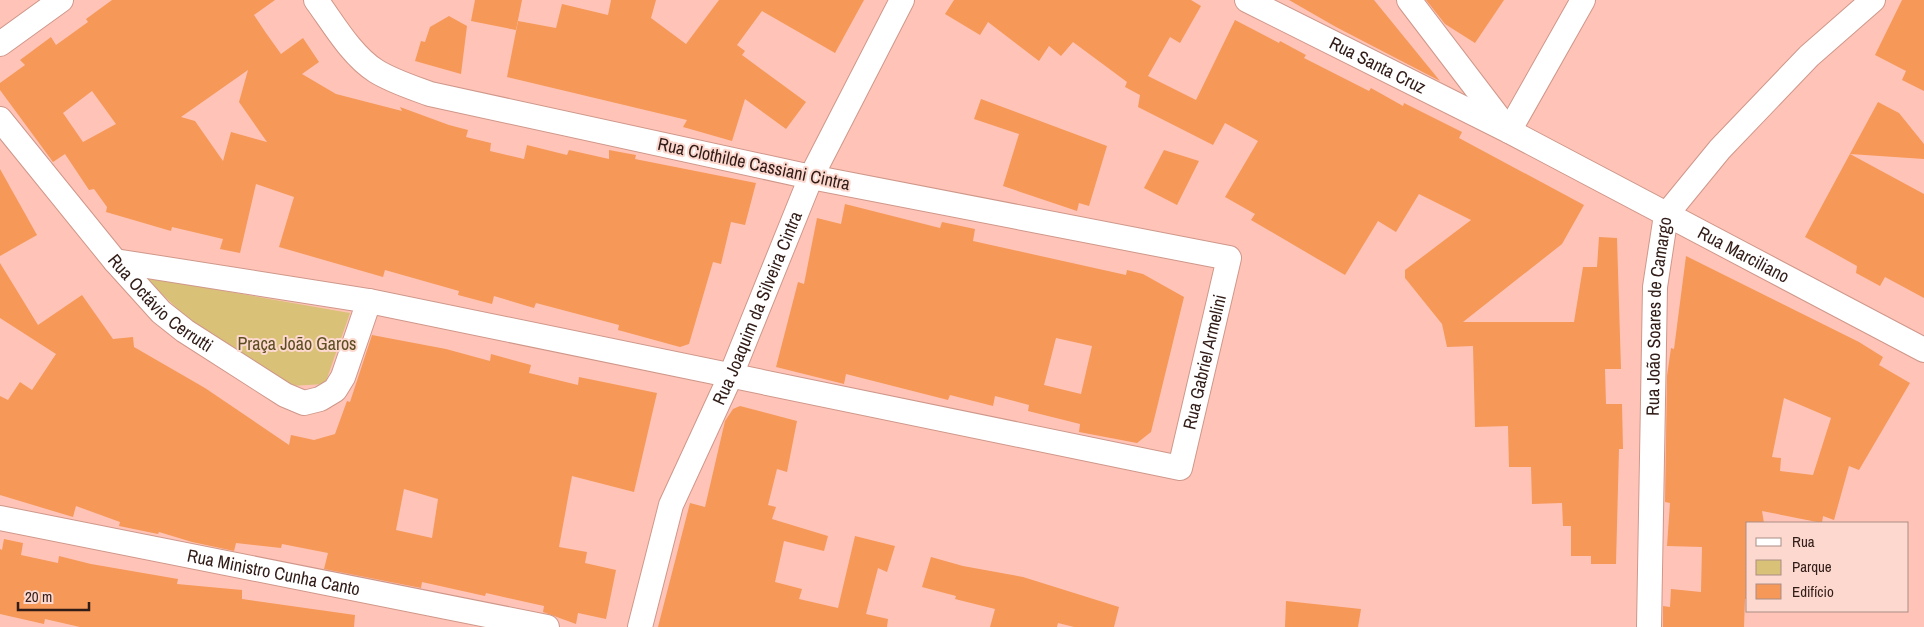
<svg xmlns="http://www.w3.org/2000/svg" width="1924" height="627" font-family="'Archivo Narrow',sans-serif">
	<rect width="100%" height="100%" fill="#ffc4b7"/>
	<path fill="#d9c278" d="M144 277 350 313 325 384 291 386 239 357 181 312Z"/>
	<g fill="#f69858" fill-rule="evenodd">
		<path d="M112 0H275L254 15 266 33 281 54 303 38 319 62 302 74 336 94 402 111 400 107 449 125 468 130 466 137 491 143 490 151 524 159 527 145 567 155 569 150 609 159V150L636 155 635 159 756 183 745 225 731 222 721 264 713 262 689 344 680 347 618 330 619 325 536 303 534 308 494 296 492 304 458 295 459 291 385 270 383 277 279 247 294 197 256 184 240 253 220 249 223 239 172 227 171 231 106 212 107 207 94 189 89 190 65 154 53 162 0 90V83L25 65 20 60 51 37 56 45 88 22 86 19ZM248 70 239 102 267 142 231 132 223 161 195 121 181 117ZM92 91 116 124 83 142 63 113Z"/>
		<path d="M475 0H522L516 30 471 21Z"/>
		<path d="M611 0H656L651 18 686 44 719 0H864L835 53 762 11 737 45 745 51 742 55 806 102 786 129 745 99 732 141 683 127 687 120 507 77 518 21 556 28 562 4 608 15Z"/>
		<path d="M954 0H1191L1201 6 1180 43 1170 37 1148 76 1196 100 1235 20 1279 43 1280 41 1306 55 1304 58 1369 91 1371 88 1403 106 1404 103 1462 132 1459 138 1584 205 1562 244 1463 322H1574L1583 267H1597L1599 237 1617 238 1621 369H1605L1606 404H1622L1623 449H1619L1616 564H1591V556H1571V526H1563L1562 503 1532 504 1531 467H1509L1508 426 1475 427 1473 346 1447 347 1442 324 1405 278V270L1471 220 1419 194 1396 232 1378 221 1345 275 1251 220 1255 214 1225 197 1258 141 1225 123 1213 145 1138 107 1140 95 1125 87 1127 82 1073 42 1061 56 1049 46 1039 61 988 22 980 35 945 14Z"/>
		<path d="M1289 0H1374L1440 81 1336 27Z"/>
		<path d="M1426 0H1504L1475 43 1445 24Z"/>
		<path d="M1902 0H1924V91L1902 80 1906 71 1875 55Z"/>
		<path d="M449 16 467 26 461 74 415 61 421 41 425 42 430 27Z"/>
		<path d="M981 99 1107 146 1089 206 1079 203 1077 211 1003 186 1019 134 974 119Z"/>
		<path d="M1878 102 1899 113 1924 144V159L1850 154 1924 194V298L1885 277 1880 286 1856 273 1857 266 1805 237Z"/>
		<path d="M1164 150 1199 161 1177 205 1144 188Z"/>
		<path d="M0 169 37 235 0 256Z"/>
		<path d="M845 204 940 228 942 222 975 229 973 241 1126 275 1127 270 1143 274 1184 297 1151 432 1137 443 1079 432 1080 424 1028 411 1029 405 995 396 993 406 950 395 948 400 846 374 844 384 776 367 798 282 804 284 817 218 841 224ZM1056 338 1092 346 1081 394 1044 385Z"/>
		<path d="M1686 256 1859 342 1883 357 1879 365 1910 383 1859 470 1849 466 1834 520 1823 516 1822 523 1762 511 1764 523H1748V599H1745L1744 627H1663V606L1670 607 1671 589 1701 592 1702 547 1667 546 1670 503 1665 502 1667 376 1671 348 1674 349ZM1784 398 1831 418 1813 475 1780 471 1781 458 1772 457Z"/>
		<path d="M0 263 38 325 82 295 113 339 133 337 134 347 205 388 289 445 291 435 314 440 335 434 347 401 350 402 372 335 446 349 490 361 491 354 531 365 529 373 578 385 579 377 657 393 634 492 572 476 559 547 587 552 585 563 616 570 606 619 578 613 576 624 543 612 544 606 486 593 485 596 422 582 421 588 324 569 328 553 282 544 281 548 236 543 234 551 192 542 159 532 158 534 119 526 120 522 76 506 73 517 0 495V396L8 400 20 382 32 390 56 354 0 318ZM404 489 438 499 432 538 396 530Z"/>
		<path d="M740 406 797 421 787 472 777 469 768 505 776 507 772 519 828 536 824 551 784 541 775 582 802 589 799 599 838 608 855 536 895 546 887 572 878 568 866 614 888 619 887 627H658L690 503 705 507 725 421 733 409Z"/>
		<path d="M4 539 23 543 21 555 58 563 59 556 91 564 178 579 177 584 242 590V599L355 615 354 627H80L45 619 44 624 0 614V549L2 550Z"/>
		<path d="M931 557 963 566 1023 577 1119 607 1114 627H1074L1058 623 1057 627H990L995 609 955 599 956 596 922 587Z"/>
		<path d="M1286 601 1361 609 1358 627H1285Z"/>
	</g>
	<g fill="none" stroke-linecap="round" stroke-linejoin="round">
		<defs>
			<g id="minor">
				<path id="s1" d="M1247 0 1509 131 1924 350"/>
				<path d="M1409 0 1505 126"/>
				<path d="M0 44 61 0"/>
				<path id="s2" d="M0 119 115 261 161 312 185 331 285 395 304 403 320 399 335 390 343 377 369 301"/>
				<path d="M1509 131 1583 0"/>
				<path id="s3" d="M115 261 369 301 1180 468 1229 258 811 177 430 94C411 87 392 81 376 71 351 55 333 23 316 0"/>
				<path id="s4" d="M0 518 547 627"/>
				<path id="s5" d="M640 627 671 505 731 375 811 177 902 0"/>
				<path id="s6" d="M1649 627 1655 287 1666 215 1720 149 1809 56 1873 0"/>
			</g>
		</defs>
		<use href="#minor" stroke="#cf978a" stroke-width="26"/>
		<use href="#minor" stroke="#fff" stroke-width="24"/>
	</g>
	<g text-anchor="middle" stroke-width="4" stroke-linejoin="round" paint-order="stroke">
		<g font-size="18" fill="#311c17" stroke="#fcd8cf">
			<text dy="6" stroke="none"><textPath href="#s1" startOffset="146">Rua Santa Cruz</textPath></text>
			<text transform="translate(754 164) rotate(12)" y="6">Rua Clothilde Cassiani Cintra</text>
			<text dy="6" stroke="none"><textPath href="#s1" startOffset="558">Rua Marciliano</textPath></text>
			<text dy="6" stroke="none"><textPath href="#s2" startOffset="245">Rua Octávio Cerrutti</textPath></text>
			<text dy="6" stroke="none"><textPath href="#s5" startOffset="341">Rua Joaquim da Silveira Cintra</textPath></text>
			<text dy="6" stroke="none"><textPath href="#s6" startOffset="311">Rua João Soares de Camargo</textPath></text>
			<text dy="6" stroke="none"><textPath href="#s3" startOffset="1194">Rua Gabriel Armelini</textPath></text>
			<text dy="6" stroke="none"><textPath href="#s4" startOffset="279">Rua Ministro Cunha Canto</textPath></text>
		</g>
		<g font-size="18" fill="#5c4e20" stroke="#fcd8cf">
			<text x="297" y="350">Praça João Garos</text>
		</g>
	</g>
	<rect x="1746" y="522" width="162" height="90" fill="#fcd8cf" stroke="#ab8d85"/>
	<rect x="1756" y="538" width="25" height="8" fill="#ffffff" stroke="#ab8d85"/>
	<text x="1792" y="547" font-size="15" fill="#311c17">Rua</text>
	<rect x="1756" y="560" width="25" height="15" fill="#d9c278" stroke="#ab8d85"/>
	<text x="1792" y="572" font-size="15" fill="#311c17">Parque</text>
	<rect x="1756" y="584" width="25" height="15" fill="#f69858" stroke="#ab8d85"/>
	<text x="1792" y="597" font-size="15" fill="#311c17">Edifício</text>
	<path d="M18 602v8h71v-8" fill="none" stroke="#311c17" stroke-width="2.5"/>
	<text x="25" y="602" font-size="15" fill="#311c17" stroke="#fcd8cf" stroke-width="4" paint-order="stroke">20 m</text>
</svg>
